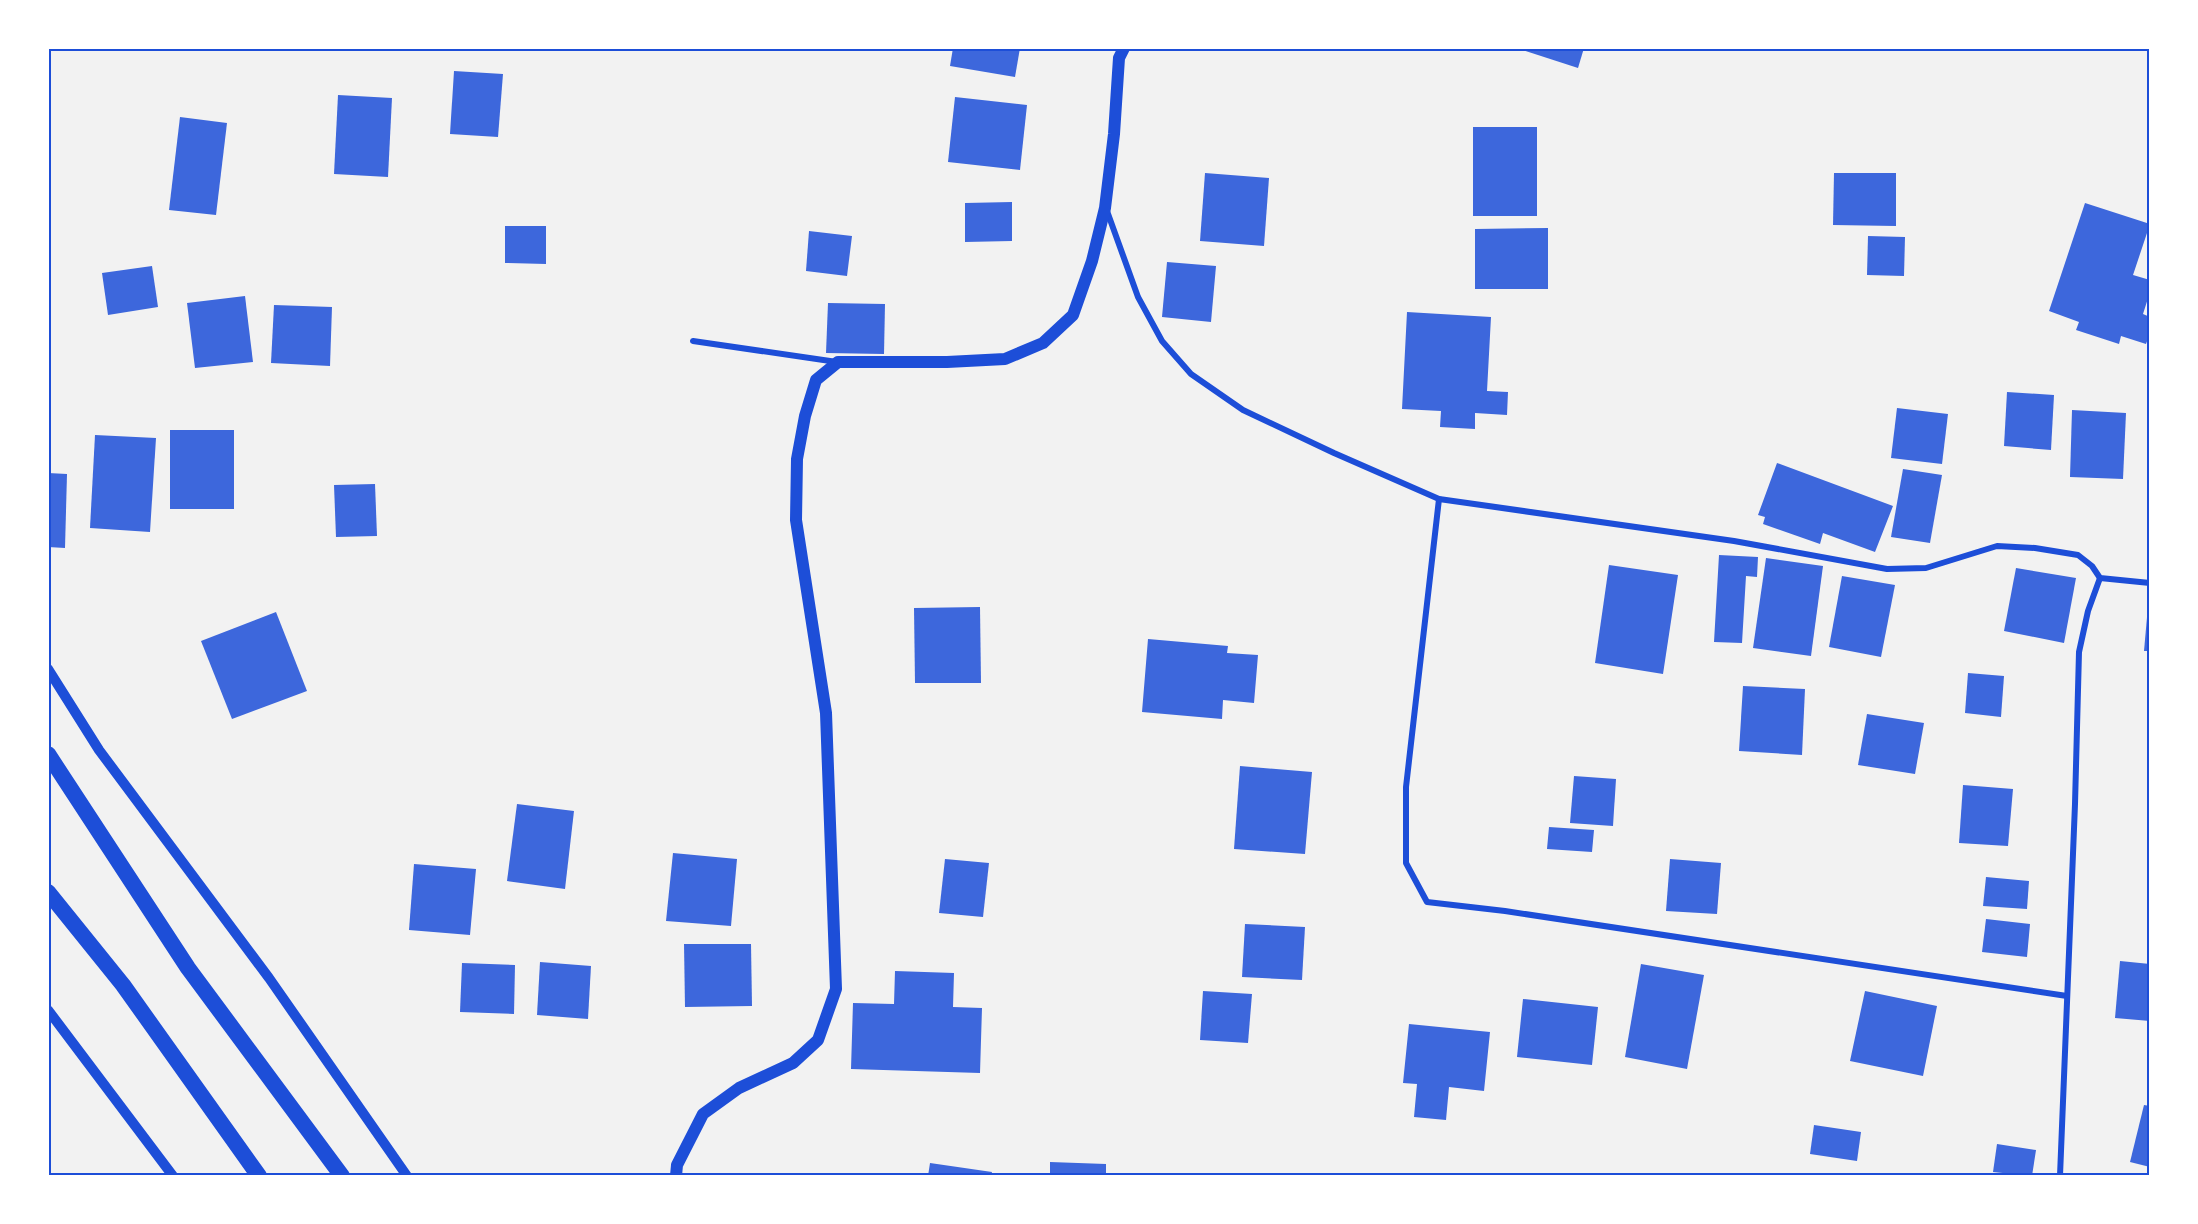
<svg xmlns="http://www.w3.org/2000/svg" width="2198" height="1224" font-family="'Roboto Condensed',sans-serif">
	<rect width="100%" height="100%" fill="#f2f2f2"/>
	<g fill="#3d67dc">
		<path d="M953 48H1020L1015 77 950 66Z"/>
		<path d="M1516 48H1584L1578 68Z"/>
		<path d="M454 71 503 74 498 137 450 134Z"/>
		<path d="M338 95 392 98 388 177 334 174Z"/>
		<path d="M955 97 1027 105 1020 170 948 162Z"/>
		<path d="M180 117 227 123 216 215 169 210Z"/>
		<rect x="1473" y="127" width="64" height="89"/>
		<path d="M1205 173 1269 178 1264 246 1200 241Z"/>
		<path d="M1834 173H1896V226L1833 225Z"/>
		<path d="M1012 202V241L965 242V203Z"/>
		<path d="M2085 203 2150 224 2133 275 2150 280V292L2143 314 2150 317V333L2146 344 2121 336 2119 344 2076 330 2079 322 2049 311Z"/>
		<path d="M505 226H546V264L505 263Z"/>
		<path d="M1548 228V289H1475V229Z"/>
		<path d="M809 231 852 236 847 276 806 271Z"/>
		<path d="M1868 236 1905 237 1904 276 1867 275Z"/>
		<path d="M1167 262 1216 266 1211 322 1162 317Z"/>
		<path d="M152 266 158 307 108 315 102 273Z"/>
		<path d="M245 296 253 362 195 368 187 303Z"/>
		<path d="M828 303 885 304 884 354 826 353Z"/>
		<path d="M274 305 332 307 330 366 271 363Z"/>
		<path d="M1407 312 1491 317 1487 391 1508 392 1507 415 1475 413V429L1440 427 1441 411 1402 409Z"/>
		<path d="M2007 392 2054 395 2051 450 2004 446Z"/>
		<path d="M1897 408 1948 414 1942 464 1891 458Z"/>
		<path d="M2072 410 2126 413 2123 479 2070 477Z"/>
		<rect x="170" y="430" width="64" height="79"/>
		<path d="M95 435 156 438 150 532 90 528Z"/>
		<path d="M1777 463 1893 506 1875 552 1823 533 1820 544 1763 524 1765 517 1758 515Z"/>
		<path d="M1903 469 1942 475 1930 543 1891 537Z"/>
		<path d="M48 473 67 474 65 548 48 547Z"/>
		<path d="M375 484 377 536 336 537 334 485Z"/>
		<path d="M1719 555 1758 557 1757 577 1746 576 1742 643 1714 642Z"/>
		<path d="M1766 558 1823 566 1811 656 1753 648Z"/>
		<path d="M1609 565 1678 575 1663 674 1595 663Z"/>
		<path d="M2016 568 2076 578 2064 643 2004 631Z"/>
		<path d="M1842 576 1895 585 1881 657 1829 647Z"/>
		<path d="M2148 606H2150V651H2144Z"/>
		<path d="M980 607 981 683H915L914 608Z"/>
		<path d="M276 612 307 691 232 719 201 641Z"/>
		<path d="M1148 639 1228 646 1227 653 1258 655 1254 703 1223 700 1222 719 1142 712Z"/>
		<path d="M1968 673 2004 676 2001 717 1965 713Z"/>
		<path d="M1743 686 1805 689 1802 755 1739 751Z"/>
		<path d="M1867 714 1924 723 1915 774 1858 765Z"/>
		<path d="M1240 766 1312 772 1305 854 1234 849Z"/>
		<path d="M1574 776 1616 779 1613 826 1570 823Z"/>
		<path d="M1963 785 2013 789 2008 846 1959 843Z"/>
		<path d="M517 804 574 811 565 889 507 881Z"/>
		<path d="M1549 827 1594 830 1592 852 1547 849Z"/>
		<path d="M673 853 737 859 731 926 666 921Z"/>
		<path d="M945 859 989 863 983 917 939 913Z"/>
		<path d="M1670 859 1721 863 1717 914 1666 911Z"/>
		<path d="M414 864 476 869 470 935 409 930Z"/>
		<path d="M1986 877 2029 881 2027 909 1983 906Z"/>
		<path d="M1986 919 2030 924 2027 957 1982 952Z"/>
		<path d="M1245 924 1305 927 1302 980 1242 977Z"/>
		<path d="M684 944H751L752 1006 685 1007Z"/>
		<path d="M2120 961 2150 964V1021L2115 1018Z"/>
		<path d="M540 962 591 966 588 1019 537 1015Z"/>
		<path d="M462 963 515 965 514 1014 460 1012Z"/>
		<path d="M1641 964 1704 975 1687 1069 1625 1057Z"/>
		<path d="M895 971 954 973 953 1007 982 1008 980 1073 851 1069 853 1003 894 1004Z"/>
		<path d="M1203 991 1252 994 1248 1043 1200 1040Z"/>
		<path d="M1865 991 1937 1006 1923 1076 1850 1061Z"/>
		<path d="M1523 999 1598 1007 1592 1065 1517 1057Z"/>
		<path d="M1409 1024 1490 1032 1484 1091 1449 1087 1446 1120 1414 1117 1417 1084 1403 1083Z"/>
		<path d="M2144 1105 2150 1106V1167L2130 1162Z"/>
		<path d="M1814 1125 1861 1132 1857 1161 1810 1154Z"/>
		<path d="M1997 1144 2036 1150 2032 1176 1993 1172Z"/>
		<path d="M1050 1162 1106 1164V1176H1050Z"/>
		<path d="M930 1163 992 1172 991 1176H928Z"/>
	</g>
	<g fill="none" stroke-linecap="round" stroke-linejoin="round">
		<g stroke="#1d4ed8" stroke-width="6">
			<path d="M1107 211 1138 297 1162 341 1191 374 1243 410 1334 453 1439 499 1734 541 1887 569 1926 568 1997 546 2035 548 2078 555 2092 566 2100 578 2150 583"/>
			<path d="M693 341 837 362"/>
			<path d="M1439 499 1406 787V863L1427 902 1505 911 2067 996"/>
			<path d="M2060 1176 2075 804 2079 652 2088 611 2100 578"/>
		</g>
		<g stroke="#1d4ed8" stroke-width="10">
			<path d="M48 669 99 750 269 978 407 1176"/>
			<path d="M48 1010 173 1176"/>
		</g>
		<path stroke="#1d4ed8" stroke-width="12" d="M676 1176 677 1165 703 1114 739 1088 793 1063 818 1040 836 989 826 713 796 520 797 459 805 416 816 380 838 362H947L1005 359 1043 343 1073 315 1092 261 1105 208 1114 134 1119 58 1124 48"/>
		<g stroke="#1d4ed8" stroke-width="16">
			<path d="M48 754 188 968 342 1176"/>
			<path d="M48 892 123 985 259 1176"/>
		</g>
	</g>
	<rect width="2198" height="1224" fill="none" stroke="#ffffff" stroke-width="99"/>
	<rect x="50" y="50" width="2098" height="1124" fill="none" stroke="#1d4ed8" stroke-width="2"/>
</svg>
